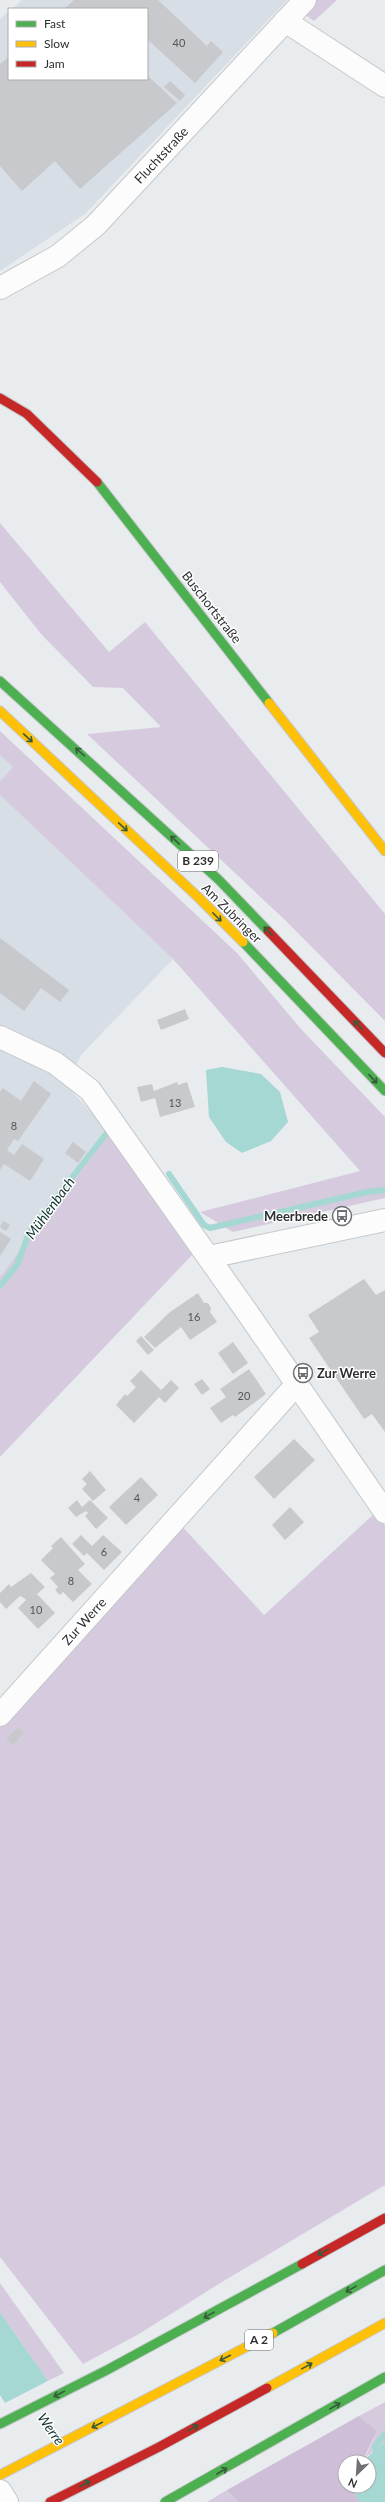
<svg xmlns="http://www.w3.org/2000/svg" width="385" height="2502" font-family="Lato,sans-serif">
	<rect width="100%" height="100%" fill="#e9ecef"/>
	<g fill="#d7dee5">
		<path d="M22 0H287L85 214 0 271V19L9 11V79H147V9H12Z"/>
		<path d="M0 755 13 767 0 781Z"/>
		<path d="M0 795 173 959 81 1055 66 1085 110 1133 0 1277Z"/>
	</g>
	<g fill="#d6cbde">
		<path d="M314 0H337L314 21 301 12Z"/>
		<path d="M0 523 109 652 145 622 385 914V1021L286 921 87 734 161 727 123 688 93 687 41 634 0 582Z"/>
		<path d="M0 731 237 953 301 1029 385 1117V1198L233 1232 200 1212 360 1171 173 959 0 795V781L13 767 0 755Z"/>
		<path d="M110 1133 193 1254 0 1457V1277Z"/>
		<path d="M376 1512 385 1526V2185L222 2282 139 2334 83 2364 0 2257V1723L179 1523 264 1615Z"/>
		<path d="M0 2283 64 2373 48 2381 0 2312Z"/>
		<path d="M385 2402V2441L365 2458 377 2431 359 2416Z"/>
		<path d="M227 2490 238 2502H207Z"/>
	</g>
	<path fill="#cebed7" d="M359 2416 377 2431 362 2462H345V2486H351L359 2502H238L227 2490Z"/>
	<g fill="#a5d7d3">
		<path d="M222 1067 261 1074 280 1092 288 1122 271 1141 242 1153 226 1142 209 1117 206 1070Z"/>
		<path d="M0 2312 48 2381 5 2403 0 2395Z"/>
		<path d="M385 2441V2502H359L351 2486H369V2462H362Z"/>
	</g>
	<path fill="#e9ecef" d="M50 2380 135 2501 136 2502H72L4 2404Z"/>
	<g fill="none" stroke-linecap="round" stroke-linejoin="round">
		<g stroke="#a5d7d3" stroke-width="6">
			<path d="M169 1174 204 1225 210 1228 367 1192 385 1190"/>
			<path d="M0 1286 17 1265 29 1233 106 1134"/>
			<path d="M385 2434 375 2446 379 2463 385 2471"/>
		</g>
	</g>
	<g fill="#c8c9cc">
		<path d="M74 0H158L207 46 211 41 223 52 195 83 147 39V9H64Z"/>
		<path d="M9 57V79H147V75L177 103 80 189 55 161 22 191 0 166V64Z"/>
		<path d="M170 81 185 95 180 101 164 87Z"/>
		<path d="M0 938 69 990 60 1002 41 988 24 1011 0 993Z"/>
		<path d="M185 1009 189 1019 161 1030 157 1020Z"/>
		<path d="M34 1081 51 1094 18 1141 14 1139 7 1150 14 1155 22 1144 44 1159 30 1181 4 1164 0 1170V1092L3 1088 21 1101Z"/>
		<path d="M177 1082 178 1085 187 1082 195 1107 160 1117 155 1098 141 1102 137 1087 152 1084 154 1091Z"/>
		<path d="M73 1142 86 1152 78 1163 65 1153Z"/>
		<path d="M3 1221 10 1225 6 1231 0 1227Z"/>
		<path d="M0 1232 11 1239 0 1256Z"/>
		<path d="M364 1279 376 1295 385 1290V1432L372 1414 364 1419 309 1338 319 1332 308 1315Z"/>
		<path d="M198 1293 204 1303H208L211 1308 210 1312 217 1322 190 1340 181 1327 155 1348 144 1337 170 1312Z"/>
		<path d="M141 1336 154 1350 148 1355 136 1341Z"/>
		<path d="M233 1342 248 1363 233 1374 218 1353Z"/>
		<path d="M249 1369 266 1394 235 1417 233 1415 221 1423 210 1408 226 1397 220 1389Z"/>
		<path d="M141 1370 161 1390 171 1380 179 1388 165 1403 159 1397 134 1423 116 1405 125 1394 127 1396 136 1387 130 1381Z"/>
		<path d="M202 1379 210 1389 202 1395 194 1384Z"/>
		<path d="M294 1439 315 1460 274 1499 254 1477Z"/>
		<path d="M90 1471 106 1490 93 1501 82 1489 87 1484 82 1479Z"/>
		<path d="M141 1477 158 1495 126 1525 109 1507Z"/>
		<path d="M77 1500 82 1507 90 1500 108 1518 96 1529 85 1516 88 1513 86 1511 76 1517 68 1508Z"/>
		<path d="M290 1507 304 1522 285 1540 272 1525Z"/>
		<path d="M81 1535 92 1546 103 1535 122 1552 104 1570 87 1553 84 1556 72 1544Z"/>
		<path d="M61 1537 85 1564 78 1570 92 1584 73 1602 63 1592 60 1595 55 1590 58 1587 50 1578 55 1574 41 1560 53 1548 51 1546Z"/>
		<path d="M31 1573 45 1587 37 1594 55 1613 38 1629 18 1608 26 1600 24 1598 20 1596 6 1609 0 1602V1593L9 1584 11 1587Z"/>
		<path d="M18 1727 24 1733 13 1745 6 1739Z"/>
	</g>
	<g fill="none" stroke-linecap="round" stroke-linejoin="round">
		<defs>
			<g id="street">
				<path d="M285 21 385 86"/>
				<path d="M0 288 58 256 96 225 305 0"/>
				<path d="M0 1037 55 1063 90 1090 247 1312 385 1512"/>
				<path d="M209 1257 385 1220"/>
				<path d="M0 1715 296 1385"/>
				<path d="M0 2491 7 2502"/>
			</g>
			<g id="fast">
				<path d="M97 482 269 703"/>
				<path d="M0 681 219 880 268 931"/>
				<path d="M243 942 385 1091"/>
				<path d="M273 2333 385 2270"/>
				<path d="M0 2424 107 2370 302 2264"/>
				<path d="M165 2502 385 2377"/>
			</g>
			<g id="slow">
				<path d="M269 703 385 851"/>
				<path d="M0 711 199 898 243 942"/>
				<path d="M267 2388 385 2323"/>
				<path d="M0 2475 273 2333"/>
			</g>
			<g id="jam">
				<path d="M0 398 27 414 97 482"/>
				<path d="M268 931 385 1053"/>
				<path d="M302 2264 385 2218"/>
				<path d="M50 2502 159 2447 267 2388"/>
			</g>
		</defs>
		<use href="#street" stroke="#c6c8ca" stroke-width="24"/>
		<use href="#fast" stroke="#c6c8ca" stroke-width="11"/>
		<use href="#slow" stroke="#c6c8ca" stroke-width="11"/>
		<use href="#jam" stroke="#c6c8ca" stroke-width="11"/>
		<use href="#street" stroke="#fcfcfd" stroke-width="22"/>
		<use href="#fast" stroke="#4caf50" stroke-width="9"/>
		<use href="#slow" stroke="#ffc107" stroke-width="9"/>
		<use href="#jam" stroke="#c62828" stroke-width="9"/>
	</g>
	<defs><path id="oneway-shaft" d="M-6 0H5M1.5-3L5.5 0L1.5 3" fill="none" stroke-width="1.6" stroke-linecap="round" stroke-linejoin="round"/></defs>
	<g stroke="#375b3b">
		<use href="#oneway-shaft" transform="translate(28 738) rotate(43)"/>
		<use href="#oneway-shaft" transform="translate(80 752) rotate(-138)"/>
		<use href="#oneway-shaft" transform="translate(123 827) rotate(43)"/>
		<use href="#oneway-shaft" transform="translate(175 840) rotate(-137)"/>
		<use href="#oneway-shaft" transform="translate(217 917) rotate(45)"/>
		<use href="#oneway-shaft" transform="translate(268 931) rotate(-134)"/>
		<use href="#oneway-shaft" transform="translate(358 1025) rotate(-134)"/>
		<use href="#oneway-shaft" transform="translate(373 1079) rotate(47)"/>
		<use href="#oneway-shaft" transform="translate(323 2252) rotate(151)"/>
		<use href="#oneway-shaft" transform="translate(351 2289) rotate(151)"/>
		<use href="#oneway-shaft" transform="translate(209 2315) rotate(151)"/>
		<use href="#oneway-shaft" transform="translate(225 2358) rotate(153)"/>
		<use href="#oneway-shaft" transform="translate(307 2366) rotate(-29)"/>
		<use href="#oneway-shaft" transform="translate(59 2394) rotate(153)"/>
		<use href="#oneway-shaft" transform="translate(335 2406) rotate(-30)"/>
		<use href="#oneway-shaft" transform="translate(97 2425) rotate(153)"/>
		<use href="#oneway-shaft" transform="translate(193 2428) rotate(-29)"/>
		<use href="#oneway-shaft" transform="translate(222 2471) rotate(-30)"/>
		<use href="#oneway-shaft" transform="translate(85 2484) rotate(-27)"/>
	</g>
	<defs>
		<symbol id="bus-ring" viewBox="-11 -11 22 22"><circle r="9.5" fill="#fff" stroke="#6e7073" stroke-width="1.5"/><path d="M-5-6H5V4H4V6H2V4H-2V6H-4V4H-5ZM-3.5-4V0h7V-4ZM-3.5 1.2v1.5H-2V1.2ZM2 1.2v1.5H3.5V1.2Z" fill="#6e7073"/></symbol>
	</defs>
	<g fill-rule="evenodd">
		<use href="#bus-ring" x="331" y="1205" width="22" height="22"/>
		<use href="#bus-ring" x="292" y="1362" width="22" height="22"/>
	</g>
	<g text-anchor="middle" stroke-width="3" stroke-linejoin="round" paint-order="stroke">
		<g font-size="11" fill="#535557">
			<text x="179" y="47">40</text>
			<text x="175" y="1107">13</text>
			<text x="14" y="1130">8</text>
			<text x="194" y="1321">16</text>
			<text x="244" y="1400">20</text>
			<text x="137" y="1502">4</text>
			<text x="104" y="1556">6</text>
			<text x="71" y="1585">8</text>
			<text x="36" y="1614">10</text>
		</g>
		<g fill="#fff" stroke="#6b6d6e" stroke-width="1">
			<rect x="178" y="851" width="40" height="20" rx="3"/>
			<rect x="245" y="2330" width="28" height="20" rx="3"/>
		</g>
		<g font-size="12" font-weight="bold" fill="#2c2e30">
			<text x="198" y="865">B 239</text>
			<text x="259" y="2344">A 2</text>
		</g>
		<g font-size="13" fill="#2c2e30" stroke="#fff">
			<text transform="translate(161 155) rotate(-47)" y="5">Fluchtstraße</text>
			<text transform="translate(212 607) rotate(52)" y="5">Buschortstraße</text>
			<text transform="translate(232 913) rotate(45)" y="5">Am Zubringer</text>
			<text transform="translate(84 1621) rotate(-48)" y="5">Zur Werre</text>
		</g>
		<g font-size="13" font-weight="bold" fill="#2c2e30" stroke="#fff" text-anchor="end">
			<text x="328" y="1221">Meerbrede</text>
			<text x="317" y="1378" text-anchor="start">Zur Werre</text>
		</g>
		<g font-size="14" font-style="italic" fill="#113330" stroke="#fff">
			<text transform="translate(50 1208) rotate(-54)" y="5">Mühlenbach</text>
			<text transform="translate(51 2429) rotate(55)" y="5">Werre</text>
		</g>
	</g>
	<rect x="8" y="8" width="140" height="72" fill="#ffffff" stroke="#ababac"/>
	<rect x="16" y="21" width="20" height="6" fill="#4caf50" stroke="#ababac"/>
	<text x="44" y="28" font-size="12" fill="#2c2e30">Fast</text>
	<rect x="16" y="41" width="20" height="6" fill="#ffc107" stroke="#ababac"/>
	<text x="44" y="48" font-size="12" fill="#2c2e30">Slow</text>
	<rect x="16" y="61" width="20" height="6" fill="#c62828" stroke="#ababac"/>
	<text x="44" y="68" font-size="12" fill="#2c2e30">Jam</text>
	<g transform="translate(357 2474) rotate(205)"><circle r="19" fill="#ffffff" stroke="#ababac"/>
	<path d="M0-3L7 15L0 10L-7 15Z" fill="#6e7073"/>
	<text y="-6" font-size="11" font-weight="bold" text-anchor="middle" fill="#2c2e30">N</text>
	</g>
</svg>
